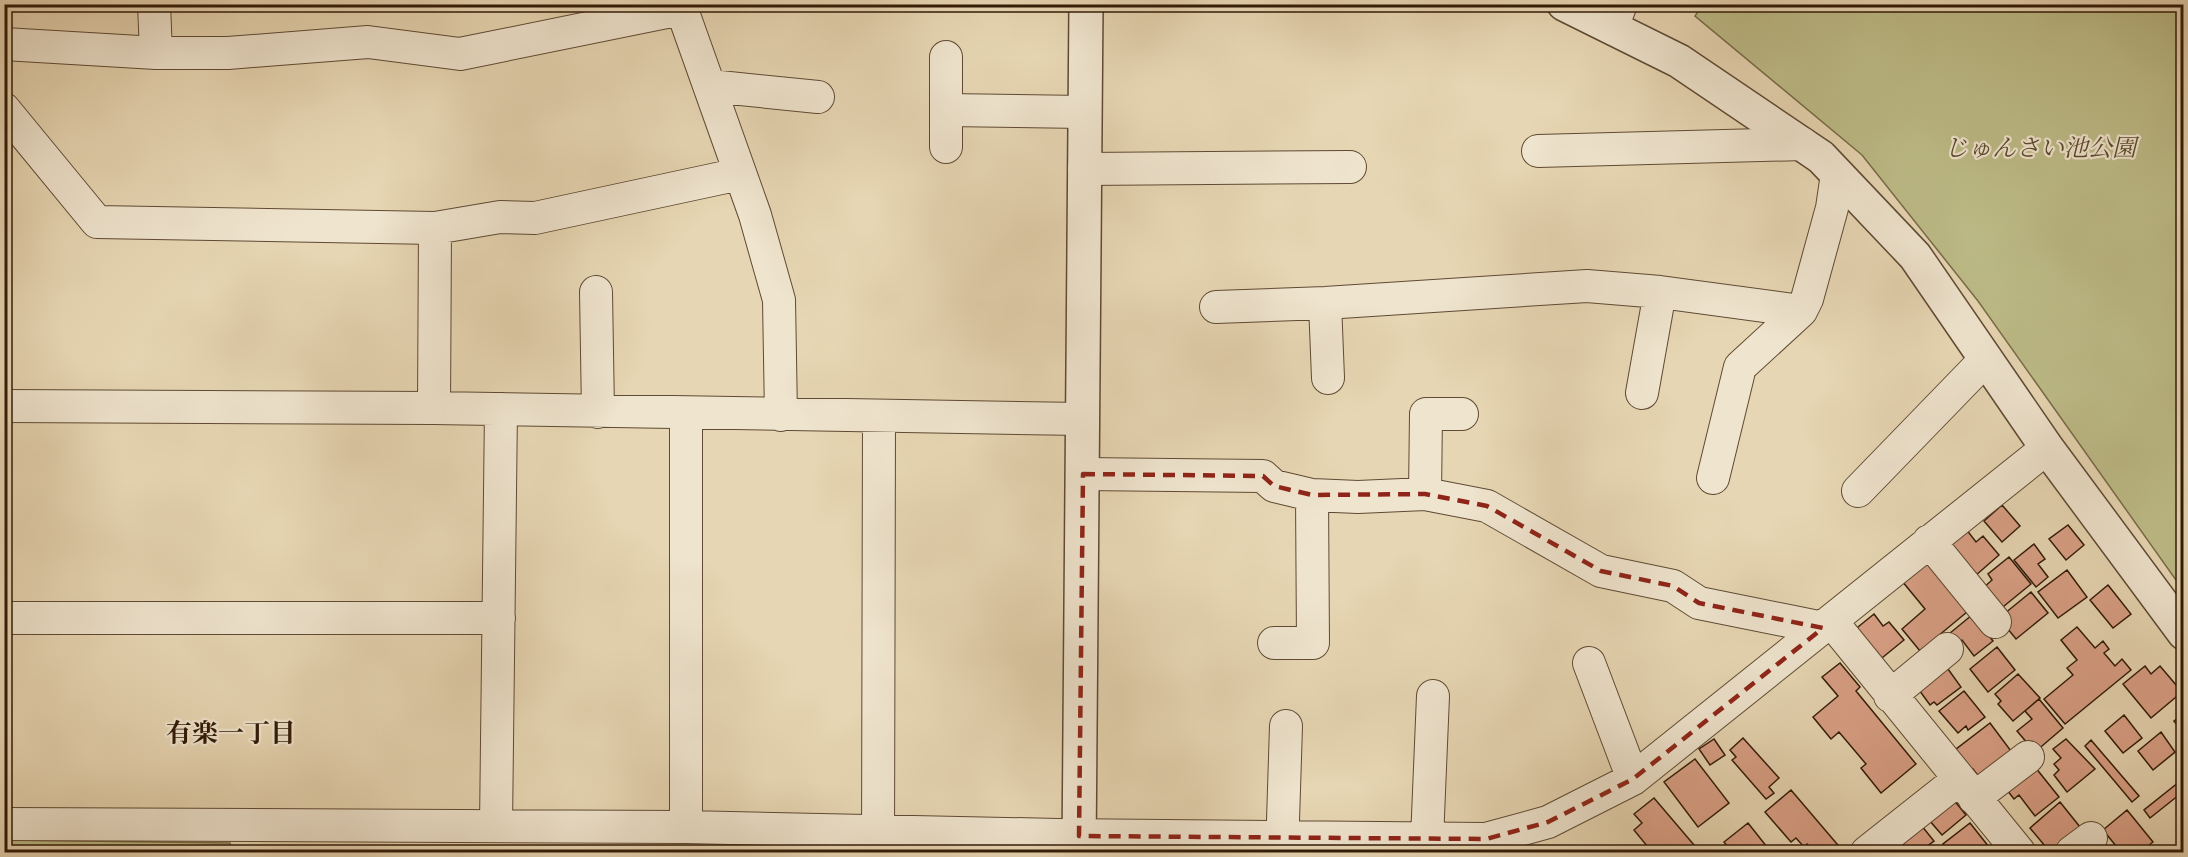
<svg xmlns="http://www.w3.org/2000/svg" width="2188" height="857" font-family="'Old Standard TT','Noto Serif JP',serif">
  <rect width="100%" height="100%" fill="#e7d6b3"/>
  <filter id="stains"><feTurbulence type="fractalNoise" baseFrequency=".00333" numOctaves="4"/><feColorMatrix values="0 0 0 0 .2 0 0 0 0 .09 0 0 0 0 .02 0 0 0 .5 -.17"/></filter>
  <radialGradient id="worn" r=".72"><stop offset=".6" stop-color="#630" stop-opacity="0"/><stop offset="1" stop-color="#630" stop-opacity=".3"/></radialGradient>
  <path fill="#bdbc88" stroke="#786c48" stroke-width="1.5" d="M 1703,4 L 2183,5 L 2183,590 L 1978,301 L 1862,155 L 1695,16 Z
    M 5,840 L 230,843 L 230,852 L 5,852 Z
    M 496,847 L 626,848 L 631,852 L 496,852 Z"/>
  <path fill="#daa086" stroke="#321b08" stroke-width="1.5" d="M 2002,505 L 2020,526 L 2002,542 L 1984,521 Z
    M 2068,525 L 2084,545 L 2066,560 L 2049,539 Z
    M 1966,529 L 1976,542 L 1983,536 L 1999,555 L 1975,576 L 1948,544 Z
    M 2034,544 L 2045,559 L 2038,564 L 2048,577 L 2036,587 L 2014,560 Z
    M 1931,557 L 1973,607 L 1920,651 L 1902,629 L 1925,609 L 1902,581 Z
    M 2009,557 L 2031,584 L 1998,611 L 1981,590 L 1992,580 L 1988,574 Z
    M 2067,570 L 2087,597 L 2058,618 L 2038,592 Z
    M 2108,585 L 2131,614 L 2113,628 L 2090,600 Z
    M 2031,592 L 2048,613 L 2016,639 L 1999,618 Z
    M 1874,614 L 1883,626 L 1889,622 L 1904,640 L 1877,662 L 1853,631 Z
    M 1972,615 L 1993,641 L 1974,656 L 1962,640 L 1952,648 L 1944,638 Z
    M 2077,627 L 2095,648 L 2103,641 L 2109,649 L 2104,653 L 2115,666 L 2122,659 L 2131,670 L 2065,724 L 2044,699 L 2073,675 L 2067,668 L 2077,660 L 2061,640 Z
    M 1997,647 L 2015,670 L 1988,692 L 1970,669 Z
    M 1840,663 L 1860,687 L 1856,691 L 1916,764 L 1881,793 L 1861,768 L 1866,764 L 1839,732 L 1831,739 L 1813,717 L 1838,696 L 1822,677 Z
    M 2145,666 L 2151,674 L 2160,666 L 2182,692 L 2151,718 L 2123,684 Z
    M 1948,669 L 1961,687 L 1937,705 L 1934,702 L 1930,705 L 1914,683 Z
    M 2018,674 L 2040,698 L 2013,721 L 1998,704 L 2001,701 L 1995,694 Z
    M 1964,691 L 1985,717 L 1968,730 L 1966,726 L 1958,733 L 1939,711 Z
    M 2039,699 L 2063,728 L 2035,752 L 2017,731 L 2032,719 L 2025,711 Z
    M 2184,713 L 2184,733 L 2174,721 Z
    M 2124,715 L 2142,738 L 2123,753 L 2105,731 Z
    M 1990,723 L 2011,751 L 1979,777 L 1973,769 L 1967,774 L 1951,753 Z
    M 2161,732 L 2175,752 L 2153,770 L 2138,751 Z
    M 1743,738 L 1779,778 L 1769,787 L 1774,793 L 1766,799 L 1732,760 L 1736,757 L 1730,750 Z
    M 1714,739 L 1725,755 L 1710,765 L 1699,749 Z
    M 2066,739 L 2095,769 L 2067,792 L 2054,775 L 2059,770 L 2054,764 L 2061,758 L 2053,749 Z
    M 2091,740 L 2139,796 L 2132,802 L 2085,746 Z
    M 1695,759 L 1729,803 L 1698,827 L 1664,782 Z
    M 2031,762 L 2059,797 L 2035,816 L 2019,795 L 2014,799 L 2003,785 Z
    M 2184,778 L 2184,791 L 2150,818 L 2144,810 Z
    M 1791,790 L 1843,851 L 1841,852 L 1815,852 L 1807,844 L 1804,847 L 1796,838 L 1791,842 L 1765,812 Z
    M 1654,798 L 1700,852 L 1641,852 L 1648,847 L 1634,830 L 1642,823 L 1634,814 Z
    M 1953,799 L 1966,815 L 1942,835 L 1929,820 Z
    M 2060,802 L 2080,827 L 2050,852 L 2030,828 Z
    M 2127,810 L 2153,842 L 2140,852 L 2121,852 L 2103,830 Z
    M 1748,823 L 1771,852 L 1749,852 L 1747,850 L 1732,852 L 1724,842 Z
    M 1970,823 L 1993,852 L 1949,852 L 1943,844 Z
    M 1921,825 L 1934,841 L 1919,852 L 1909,852 L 1900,842 Z"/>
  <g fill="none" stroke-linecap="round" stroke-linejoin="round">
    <defs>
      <path id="minor" d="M 154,4 L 156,53
        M 680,4 L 755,215 L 779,300 L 781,415
        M 1612,28 L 1621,4
        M 4,44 L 156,53 L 228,53 L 368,42 L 460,54 L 681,9
        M 946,57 L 946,147
        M 710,86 L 818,97
        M 4,109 L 97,222 L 435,228 L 500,217 L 535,218 L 740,174
        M 946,110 L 1084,112
        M 1538,151 L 1803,144
        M 1084,169 L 1350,167
        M 596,292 L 598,412
        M 1325,303 L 1328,378
        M 1216,307 L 1325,303 L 1587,286 L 1660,292 L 1801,311 L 1807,299 L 1832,208 L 1837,174
        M 1642,393 L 1660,292
        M 4,406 L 434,408 L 1082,419
        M 434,408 L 435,228
        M 686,414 L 686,827
        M 1083,474 L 1263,476 L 1274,486 L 1312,495 L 1358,497 L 1425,494 L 1487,506 L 1601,571 L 1673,586 L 1699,603 L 1823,628
        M 1713,478 L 1740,367 L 1801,311
        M 1858,491 L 1986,359
        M 1425,494 L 1426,414 L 1462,414
        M 1929,541 L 1995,622
        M 4,618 L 499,618
        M 1832,622 L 2019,852
        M 1274,643 L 1313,643 L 1312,495
        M 1589,663 L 1633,779
        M 1890,696 L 1947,649
        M 1974,798 L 2028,757
        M 4,824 L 686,827 L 1058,835 L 1486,839 L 1548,822 L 1633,779 L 2047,448
        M 496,826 L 501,409
        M 1427,840 L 1433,696
        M 878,852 L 879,417
        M 1282,852 L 1286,726
        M 1867,852 L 1958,780
        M 2072,852 L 2091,838"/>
      <path id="tertiary" d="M 1564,4 L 1679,61 L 1821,157 L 1915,256 L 2047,448 L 2184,633
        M 1079,852 L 1086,4"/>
    </defs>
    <use href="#minor" stroke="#5f4a33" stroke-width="34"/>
    <use href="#tertiary" stroke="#5f4a33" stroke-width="36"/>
    <use href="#minor" stroke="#efe4ce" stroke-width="32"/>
    <use href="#tertiary" stroke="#efe4ce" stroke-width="33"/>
  </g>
  <path fill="none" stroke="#8f2418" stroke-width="4.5" stroke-dasharray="12 8" stroke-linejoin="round" d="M 1083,474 L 1263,476 L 1274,486 L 1312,495 L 1425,494 L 1487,506 L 1601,571 L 1673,586 L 1699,603 L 1823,628 L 1633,779 L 1548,822 L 1486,839 L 1079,836 Z"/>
  <g text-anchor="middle" stroke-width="4.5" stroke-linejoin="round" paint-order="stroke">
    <g font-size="24" font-style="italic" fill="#5c4b2e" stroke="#efe4ce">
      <text x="2040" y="156">じゅんさい池公園</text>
    </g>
    <g font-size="26" font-weight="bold" fill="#321b08" stroke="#efe4ce">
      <text x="231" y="742">有楽一丁目</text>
    </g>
  </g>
  <rect width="2188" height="857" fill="none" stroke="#e7d6b3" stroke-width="24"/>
  <rect x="6" y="6" width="2176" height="845" fill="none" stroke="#321b08" stroke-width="3"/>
  <rect x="12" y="12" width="2164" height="833" fill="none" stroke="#321b08" stroke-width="1.5"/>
  <rect width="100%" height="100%" filter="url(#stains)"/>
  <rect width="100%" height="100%" fill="url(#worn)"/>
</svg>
